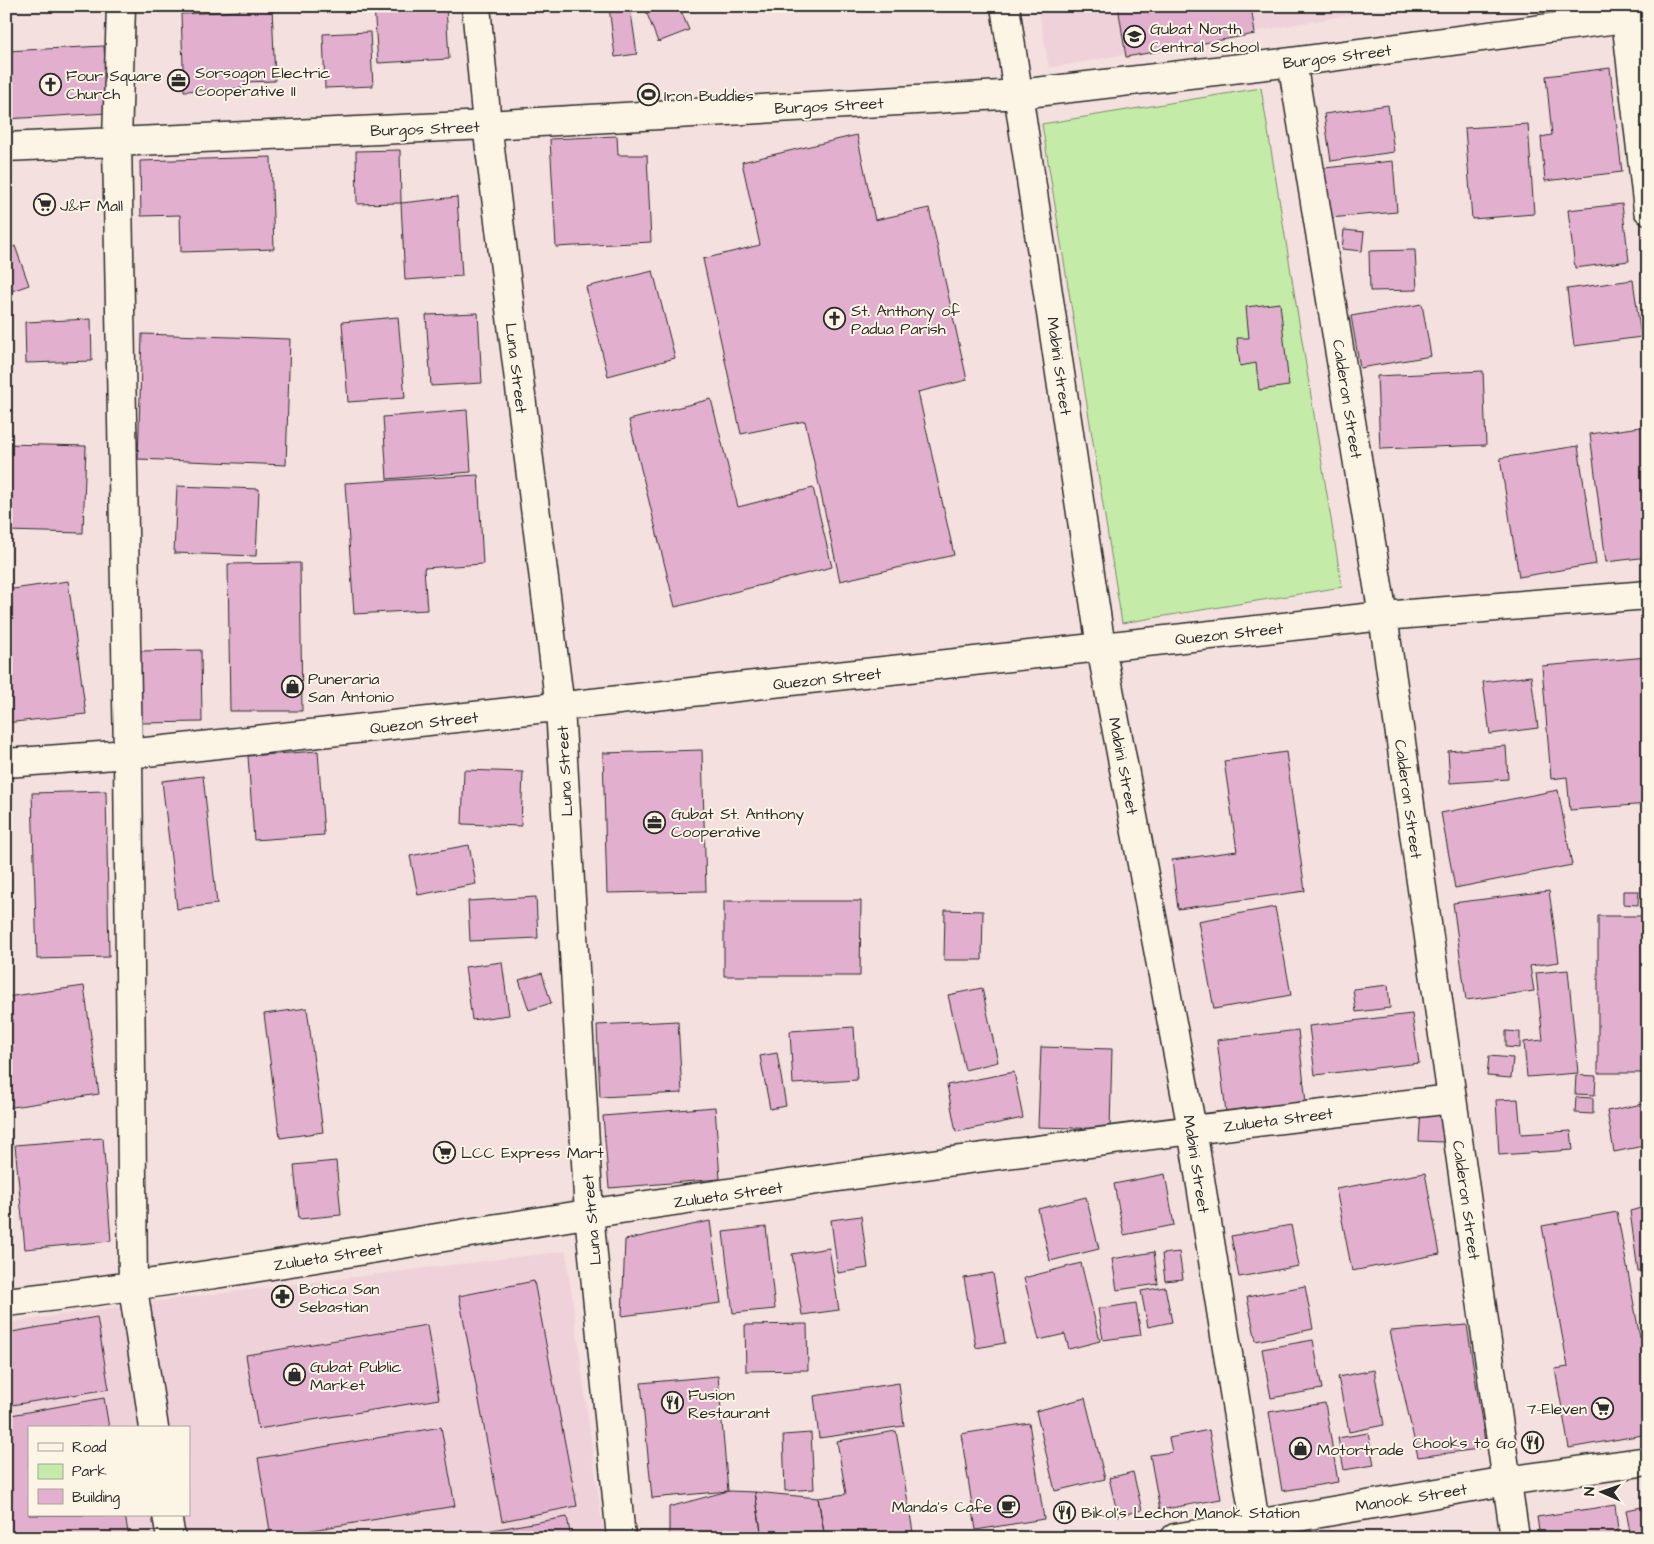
<svg xmlns="http://www.w3.org/2000/svg" width="1654" height="1544" font-family="'Architects Daughter',sans-serif">
  <rect width="100%" height="100%" fill="#f4e0de"/>
  <filter id="ink" filterUnits="userSpaceOnUse"><feTurbulence type="fractalNoise" baseFrequency=".02" numOctaves="2"/><feDisplacementMap in="SourceGraphic" scale="10" xChannelSelector="R" yChannelSelector="G"/><feConvolveMatrix kernelMatrix="1 2 1 2 8 2 1 2 1" color-interpolation-filters="sRGB"/></filter>
  <g filter="url(#ink)">
    <path fill="#efd2d9" fill-rule="evenodd" d="M 1038,6 L 1399,6 L 1049,68 Z
      M 566,1251 L 604,1538 L 6,1538 L 6,1323 L 157,1301 ZM 29,1428 L 189,1428 L 189,1515 L 29,1515 Z"/>
    <path fill="#c4eca8" stroke="#788c6a" d="M 1261,88 L 1342,587 L 1122,623 L 1042,124 Z"/>
    <path fill="#e2b0ce" stroke="#2b2b2b" d="M 239,6 L 272,6 L 275,81 L 245,82 L 245,88 L 184,91 L 181,14 L 240,11 Z
      M 374,6 L 446,6 L 449,59 L 378,63 Z
      M 609,6 L 630,6 L 637,54 L 615,57 Z
      M 644,6 L 679,6 L 689,30 L 658,42 Z
      M 1118,6 L 1251,6 L 1255,34 L 1126,57 Z
      M 1392,6 L 1429,6 L 1392,11 Z
      M 370,32 L 373,86 L 325,88 L 323,34 Z
      M 104,46 L 108,113 L 6,119 L 6,51 Z
      M 1610,68 L 1622,172 L 1545,181 L 1541,137 L 1552,135 L 1546,76 Z
      M 1388,105 L 1394,152 L 1331,161 L 1324,114 Z
      M 1528,124 L 1534,214 L 1472,219 L 1465,128 Z
      M 857,135 L 875,220 L 929,208 L 967,380 L 918,392 L 954,555 L 840,581 L 805,421 L 741,434 L 703,259 L 760,245 L 742,162 Z
      M 617,136 L 618,155 L 647,155 L 651,242 L 556,247 L 550,139 Z
      M 400,150 L 401,203 L 357,204 L 356,151 Z
      M 271,157 L 274,249 L 181,252 L 180,215 L 141,216 L 140,161 Z
      M 1393,161 L 1397,212 L 1329,218 L 1324,168 Z
      M 457,197 L 462,276 L 405,280 L 401,203 Z
      M 1622,204 L 1629,261 L 1575,268 L 1568,210 Z
      M 1344,230 L 1364,232 L 1362,251 L 1342,249 Z
      M 15,246 L 29,285 L 6,293 L 6,250 Z
      M 1415,250 L 1417,290 L 1370,291 L 1369,251 Z
      M 653,271 L 675,358 L 608,376 L 586,287 Z
      M 1633,280 L 1641,337 L 1574,346 L 1567,289 Z
      M 1280,303 L 1289,386 L 1259,390 L 1256,363 L 1240,366 L 1237,338 L 1249,338 L 1246,307 Z
      M 1422,304 L 1431,356 L 1360,368 L 1351,316 Z
      M 478,313 L 482,383 L 431,386 L 426,315 Z
      M 398,317 L 405,398 L 348,402 L 342,322 Z
      M 91,319 L 92,361 L 26,363 L 25,322 Z
      M 142,334 L 290,339 L 286,465 L 138,459 Z
      M 1483,371 L 1486,445 L 1380,449 L 1377,376 Z
      M 711,399 L 738,507 L 813,488 L 832,567 L 675,607 L 629,420 Z
      M 467,410 L 471,472 L 387,479 L 383,417 Z
      M 1648,426 L 1648,557 L 1606,562 L 1590,434 Z
      M 6,444 L 86,446 L 83,533 L 6,531 Z
      M 1578,446 L 1596,564 L 1519,577 L 1500,458 Z
      M 478,475 L 483,564 L 424,568 L 427,610 L 354,614 L 345,483 Z
      M 177,486 L 259,489 L 256,556 L 174,553 Z
      M 300,563 L 302,711 L 230,711 L 228,564 Z
      M 68,581 L 86,714 L 6,723 L 6,590 Z
      M 201,650 L 202,722 L 140,723 L 139,651 Z
      M 1648,657 L 1648,804 L 1570,810 L 1567,777 L 1551,779 L 1542,666 Z
      M 1531,676 L 1538,728 L 1490,734 L 1483,682 Z
      M 1506,746 L 1508,779 L 1450,783 L 1448,751 Z
      M 702,750 L 706,891 L 607,893 L 603,753 Z
      M 318,751 L 324,835 L 254,840 L 248,756 Z
      M 1286,752 L 1305,891 L 1178,909 L 1172,860 L 1237,851 L 1224,761 Z
      M 464,770 L 523,772 L 521,826 L 462,824 Z
      M 203,776 L 217,904 L 177,909 L 162,781 Z
      M 1558,790 L 1572,865 L 1455,888 L 1441,813 Z
      M 106,791 L 109,957 L 37,959 L 32,793 Z
      M 469,845 L 476,884 L 418,895 L 410,856 Z
      M 1549,891 L 1559,962 L 1530,966 L 1534,991 L 1466,1000 L 1453,903 Z
      M 1623,891 L 1639,891 L 1638,905 L 1623,904 Z
      M 536,897 L 538,938 L 470,941 L 468,901 Z
      M 724,901 L 861,901 L 860,976 L 724,976 Z
      M 1275,907 L 1291,995 L 1214,1009 L 1198,921 Z
      M 945,910 L 983,911 L 982,960 L 944,960 Z
      M 1598,916 L 1648,916 L 1648,1073 L 1598,1073 Z
      M 502,962 L 509,1015 L 472,1020 L 465,967 Z
      M 1568,970 L 1578,1073 L 1527,1077 L 1524,1042 L 1543,1040 L 1536,973 Z
      M 542,973 L 551,1003 L 529,1010 L 519,980 Z
      M 1388,985 L 1390,1008 L 1356,1012 L 1353,989 Z
      M 84,986 L 99,1094 L 6,1108 L 6,997 Z
      M 982,988 L 998,1062 L 965,1070 L 948,995 Z
      M 307,1008 L 323,1132 L 280,1138 L 264,1014 Z
      M 1412,1014 L 1419,1063 L 1315,1075 L 1309,1026 Z
      M 678,1021 L 682,1093 L 600,1097 L 597,1025 Z
      M 854,1027 L 857,1080 L 793,1084 L 790,1031 Z
      M 1298,1030 L 1306,1103 L 1226,1112 L 1217,1040 Z
      M 1506,1031 L 1520,1032 L 1520,1048 L 1506,1047 Z
      M 1041,1047 L 1112,1049 L 1110,1129 L 1038,1127 Z
      M 777,1053 L 786,1106 L 770,1109 L 760,1056 Z
      M 1489,1056 L 1513,1058 L 1511,1078 L 1487,1076 Z
      M 1014,1072 L 1023,1118 L 956,1132 L 947,1085 Z
      M 1576,1075 L 1596,1076 L 1595,1095 L 1575,1094 Z
      M 1576,1097 L 1593,1098 L 1593,1114 L 1575,1113 Z
      M 1518,1099 L 1521,1134 L 1571,1131 L 1573,1150 L 1499,1155 L 1496,1100 Z
      M 1648,1103 L 1648,1145 L 1614,1152 L 1607,1111 Z
      M 715,1107 L 720,1179 L 609,1188 L 603,1116 Z
      M 1421,1109 L 1446,1110 L 1444,1142 L 1419,1141 Z
      M 103,1138 L 111,1241 L 25,1249 L 15,1145 Z
      M 336,1161 L 341,1215 L 299,1219 L 294,1165 Z
      M 1425,1173 L 1440,1254 L 1352,1271 L 1336,1189 Z
      M 1165,1174 L 1174,1225 L 1124,1235 L 1114,1184 Z
      M 1086,1197 L 1099,1249 L 1050,1261 L 1038,1209 Z
      M 1648,1206 L 1648,1271 L 1638,1272 L 1630,1211 Z
      M 1617,1212 L 1640,1338 L 1648,1336 L 1648,1434 L 1569,1448 L 1555,1369 L 1568,1367 L 1542,1226 Z
      M 861,1216 L 868,1268 L 838,1273 L 831,1220 Z
      M 710,1221 L 721,1303 L 622,1316 L 625,1240 Z
      M 1291,1225 L 1299,1266 L 1239,1277 L 1231,1236 Z
      M 766,1227 L 775,1309 L 733,1313 L 723,1232 Z
      M 829,1248 L 839,1310 L 802,1315 L 792,1254 Z
      M 1154,1252 L 1158,1284 L 1117,1290 L 1112,1259 Z
      M 1179,1252 L 1183,1279 L 1165,1281 L 1162,1254 Z
      M 1081,1263 L 1100,1341 L 1069,1349 L 1065,1334 L 1039,1340 L 1024,1278 Z
      M 993,1273 L 1005,1343 L 976,1348 L 964,1278 Z
      M 534,1281 L 577,1506 L 502,1521 L 459,1296 Z
      M 1305,1286 L 1313,1329 L 1256,1341 L 1247,1297 Z
      M 1165,1287 L 1172,1322 L 1148,1327 L 1141,1291 Z
      M 1136,1303 L 1141,1335 L 1103,1340 L 1098,1309 Z
      M 97,1317 L 109,1389 L 6,1406 L 6,1333 Z
      M 807,1324 L 808,1370 L 746,1371 L 745,1325 Z
      M 427,1325 L 439,1399 L 258,1429 L 246,1355 Z
      M 1467,1325 L 1486,1448 L 1418,1457 L 1390,1331 Z
      M 1313,1340 L 1322,1389 L 1271,1398 L 1262,1349 Z
      M 1374,1370 L 1384,1425 L 1349,1432 L 1338,1377 Z
      M 718,1376 L 728,1491 L 652,1498 L 641,1383 Z
      M 899,1383 L 904,1426 L 819,1438 L 814,1396 Z
      M 104,1398 L 109,1428 L 29,1428 L 29,1515 L 125,1515 L 129,1538 L 6,1538 L 6,1416 Z
      M 1085,1398 L 1105,1479 L 1055,1491 L 1036,1411 Z
      M 1325,1403 L 1338,1482 L 1282,1491 L 1269,1412 Z
      M 1029,1423 L 1044,1519 L 976,1530 L 961,1434 Z
      M 441,1427 L 455,1506 L 271,1537 L 258,1458 Z
      M 1209,1430 L 1221,1499 L 1160,1510 L 1150,1455 L 1172,1452 L 1169,1438 Z
      M 896,1431 L 914,1538 L 825,1538 L 818,1498 L 846,1494 L 837,1441 Z
      M 811,1433 L 814,1489 L 785,1491 L 783,1435 Z
      M 1368,1433 L 1374,1465 L 1344,1470 L 1338,1438 Z
      M 1133,1472 L 1142,1510 L 1118,1516 L 1109,1478 Z
      M 728,1491 L 755,1492 L 762,1538 L 669,1538 L 669,1507 Z
      M 755,1492 L 818,1498 L 825,1538 L 762,1538 Z
      M 1615,1505 L 1619,1538 L 1540,1538 L 1537,1517 Z
      M 1648,1506 L 1648,1538 L 1631,1538 L 1626,1510 Z
      M 567,1517 L 571,1538 L 446,1538 Z"/>
    <g fill="none" stroke-linecap="round" stroke-linejoin="round">
      <defs>
        <path id="minor" d="M 121,6 L 117,141 L 128,754 L 133,1288 L 154,1428
          M 476,6 L 487,125 L 560,707 L 589,1214 L 621,1538
          M 1005,6 L 1101,647 L 1192,1129 L 1255,1523
          M 1626,19 L 1648,210
          M 1292,62 L 1383,616 L 1515,1538
          M 6,147 L 487,125 L 1019,94 L 1292,62 L 1648,15
          M 6,763 L 128,754 L 1383,616 L 1648,595
          M 6,1302 C 201,1280 393,1244 587,1214 C 874,1170 1163,1132 1452,1099
          M 167,1515 L 171,1538"/>
        <path id="major" d="M 1175,1538 L 1507,1481 L 1648,1461"/>
      </defs>
      <use href="#minor" stroke="#2b2b2b" stroke-width="31"/>
      <use href="#major" stroke="#2b2b2b" stroke-width="31"/>
      <use href="#minor" stroke="#fcf5e5" stroke-width="28"/>
      <use href="#major" stroke="#fcf5e5" stroke-width="28"/>
    </g>
  </g>
  <defs>
    <symbol id="school-ring" viewBox="-11 -11 22 22"><circle r="9.5" fill="#fcf5e5" stroke="#2b2b2b" stroke-width="1.5"/><path d="M0-5L7-2L0 1L-7-2ZM-4 1L0 2.5L4 1V4Q0 6-4 4Z" fill="#2b2b2b"/></symbol>
    <symbol id="office-ring" viewBox="-11 -11 22 22"><circle r="9.5" fill="#fcf5e5" stroke="#2b2b2b" stroke-width="1.5"/><path d="M-6-3h4V-5.5h4V-3h4V5H-6ZM-1-4.5V-3h2v-1.5ZM-6 0V1H6V0Z" fill="#2b2b2b"/></symbol>
    <symbol id="church-ring" viewBox="-11 -11 22 22"><circle r="9.5" fill="#fcf5e5" stroke="#2b2b2b" stroke-width="1.5"/><path d="M-1.2-6h2.4v3.5h3.3v2.4h-3.3V6h-2.4V-.1h-3.3v-2.4h3.3Z" fill="#2b2b2b"/></symbol>
    <symbol id="stadium-ring" viewBox="-11 -11 22 22"><circle r="9.5" fill="#fcf5e5" stroke="#2b2b2b" stroke-width="1.5"/><path d="M0-5a6.5 5 0 1 0 0 10a6.5 5 0 1 0 0-10ZM-3.5-1.8h7v3.6h-7Z" fill="#2b2b2b"/></symbol>
    <symbol id="supermarket-ring" viewBox="-11 -11 22 22"><circle r="9.5" fill="#fcf5e5" stroke="#2b2b2b" stroke-width="1.5"/><path d="M-6-5.5h2.5l.6 2H6L4.5 2H-2.5L-4.4-4H-6ZM-1.5 3.2a1.3 1.3 0 1 0 .1 0ZM3 3.2a1.3 1.3 0 1 0 .1 0Z" fill="#2b2b2b"/></symbol>
    <symbol id="shop-ring" viewBox="-11 -11 22 22"><circle r="9.5" fill="#fcf5e5" stroke="#2b2b2b" stroke-width="1.5"/><path d="M-5-2.5h2.3a2.7 3.5 0 0 1 5.4 0H5L5.5 6h-11ZM-1.5-2.5h3a1.5 2.3 0 0 0-3 0Z" fill="#2b2b2b"/></symbol>
    <symbol id="pharmacy-ring" viewBox="-11 -11 22 22"><circle r="9.5" fill="#fcf5e5" stroke="#2b2b2b" stroke-width="1.5"/><path d="M-2-6h4v4h4v4h-4v4h-4v-4h-4v-4h4Z" fill="#2b2b2b"/></symbol>
    <symbol id="restaurant-ring" viewBox="-11 -11 22 22"><circle r="9.5" fill="#fcf5e5" stroke="#2b2b2b" stroke-width="1.5"/><path d="M-5-6h1v4h1v-4h1v4h1v-4h1v5L-1.5 .5V6h-2V.5L-5-1ZM5-6V6H3V1.5H1.5Q1.5-4 5-6Z" fill="#2b2b2b"/></symbol>
    <symbol id="cafe-ring" viewBox="-11 -11 22 22"><circle r="9.5" fill="#fcf5e5" stroke="#2b2b2b" stroke-width="1.5"/><path d="M-5.5-4.5H6V0H3Q3 3.5 0 3.5H-2.5Q-5.5 3.5-5.5 0ZM3-3.2v2h1.7v-2ZM-6 4.5H4V6H-6Z" fill="#2b2b2b"/></symbol>
  </defs>
  <g fill-rule="evenodd">
    <use href="#school-ring" x="1122" y="24" width="25" height="25"/>
    <use href="#office-ring" x="166" y="68" width="25" height="25"/>
    <use href="#church-ring" x="38" y="72" width="25" height="25"/>
    <use href="#stadium-ring" x="636" y="82" width="25" height="25"/>
    <use href="#supermarket-ring" x="32" y="192" width="25" height="25"/>
    <use href="#church-ring" x="822" y="306" width="25" height="25"/>
    <use href="#shop-ring" x="280" y="674" width="25" height="25"/>
    <use href="#office-ring" x="642" y="810" width="25" height="25"/>
    <use href="#supermarket-ring" x="432" y="1140" width="25" height="25"/>
    <use href="#pharmacy-ring" x="270" y="1284" width="25" height="25"/>
    <use href="#shop-ring" x="282" y="1362" width="25" height="25"/>
    <use href="#restaurant-ring" x="660" y="1390" width="25" height="25"/>
    <use href="#supermarket-ring" x="1590" y="1396" width="25" height="25"/>
    <use href="#restaurant-ring" x="1520" y="1430" width="25" height="25"/>
    <use href="#shop-ring" x="1288" y="1436" width="25" height="25"/>
    <use href="#cafe-ring" x="996" y="1494" width="25" height="25"/>
    <use href="#restaurant-ring" x="1052" y="1500" width="25" height="25"/>
  </g>
  <g text-anchor="middle" stroke-width="4" stroke-linejoin="round" paint-order="stroke">
    <g font-size="16" fill="#2b2b2b" stroke="#fcf5e5" text-anchor="start">
      <text x="1150" y="34">Gubat North<tspan x="1150" dy="18">Central School</tspan></text>
      <text x="195" y="78">Sorsogon Electric<tspan x="195" dy="18">Cooperative II</tspan></text>
      <text x="66" y="81">Four Square<tspan x="66" dy="18">Church</tspan></text>
      <text x="664" y="101">Iron Buddies</text>
      <text x="60" y="211">J&amp;F Mall</text>
      <text x="851" y="316">St. Anthony of<tspan x="851" dy="18">Padua Parish</tspan></text>
      <text x="308" y="684">Puneraria<tspan x="308" dy="18">San Antonio</tspan></text>
      <text x="671" y="819">Gubat St. Anthony<tspan x="671" dy="18">Cooperative</tspan></text>
      <text x="461" y="1158">LCC Express Mart</text>
      <text x="299" y="1294">Botica San<tspan x="299" dy="18">Sebastian</tspan></text>
      <text x="310" y="1372">Gubat Public<tspan x="310" dy="18">Market</tspan></text>
      <text x="688" y="1400">Fusion<tspan x="688" dy="18">Restaurant</tspan></text>
      <text x="1587" y="1414" text-anchor="end">7-Eleven</text>
      <text x="1516" y="1448" text-anchor="end">Chooks to Go</text>
      <text x="1317" y="1455">Motortrade</text>
      <text x="992" y="1512" text-anchor="end">Manda's Cafe</text>
      <text x="1081" y="1518">Bikol's Lechon Manok Station</text>
    </g>
    <g font-size="16" fill="#2b2b2b" stroke="#fcf5e5">
      <text transform="translate(1337 56) rotate(-7)" y="6">Burgos Street</text>
      <text transform="translate(829 105) rotate(-3)" y="6">Burgos Street</text>
      <text transform="translate(425 128) rotate(-2)" y="6">Burgos Street</text>
      <text transform="translate(1060 366) rotate(82)" y="6">Mabini Street</text>
      <text transform="translate(517 368) rotate(83)" y="6">Luna Street</text>
      <text transform="translate(1348 399) rotate(81)" y="6">Calderon Street</text>
      <text transform="translate(1229 633) rotate(-6)" y="6">Quezon Street</text>
      <text transform="translate(827 678) rotate(-6)" y="6">Quezon Street</text>
      <text transform="translate(424 722) rotate(-6)" y="6">Quezon Street</text>
      <text transform="translate(1124 766) rotate(79)" y="6">Mabini Street</text>
      <text transform="translate(564 771) rotate(-93)" y="6">Luna Street</text>
      <text transform="translate(1409 799) rotate(82)" y="6">Calderon Street</text>
      <text transform="translate(1278 1119) rotate(-7)" y="6">Zulueta Street</text>
      <text transform="translate(1197 1164) rotate(81)" y="6">Mabini Street</text>
      <text transform="translate(728 1194) rotate(-8)" y="6">Zulueta Street</text>
      <text transform="translate(1467 1200) rotate(82)" y="6">Calderon Street</text>
      <text transform="translate(591 1220) rotate(-95)" y="6">Luna Street</text>
      <text transform="translate(328 1256) rotate(-9)" y="6">Zulueta Street</text>
      <text transform="translate(1411 1497) rotate(-9)" y="6">Manook Street</text>
    </g>
  </g>
  <rect width="1654" height="1544" fill="none" stroke="#fcf5e5" stroke-width="25"/>
  <rect x="12" y="12" width="1629" height="1519" fill="none" stroke="#2b2b2b" stroke-width="2" filter="url(#ink)"/>
  <rect x="28" y="1426" width="162" height="90" fill="#fcf5e5" stroke="#a8a49b"/>
  <rect x="38" y="1443" width="25" height="8" fill="#fcf5e5" stroke="#a8a49b"/>
  <text x="72" y="1452" font-size="15" fill="#2b2b2b">Road</text>
  <rect x="38" y="1464" width="25" height="15" fill="#c4eca8" stroke="#a8a49b"/>
  <text x="72" y="1476" font-size="15" fill="#2b2b2b">Park</text>
  <rect x="38" y="1489" width="25" height="15" fill="#e2b0ce" stroke="#a8a49b"/>
  <text x="72" y="1502" font-size="15" fill="#2b2b2b">Building</text>
  <g transform="translate(1602 1492) rotate(272)" stroke="#fcf5e5" stroke-width="4" paint-order="stroke">
  <path d="M0-4L9 19L0 12L-9 19Z" fill="#2b2b2b"/>
  <text y="-8" font-size="14" font-weight="bold" text-anchor="middle" fill="#2b2b2b">N</text>
  </g>
</svg>
